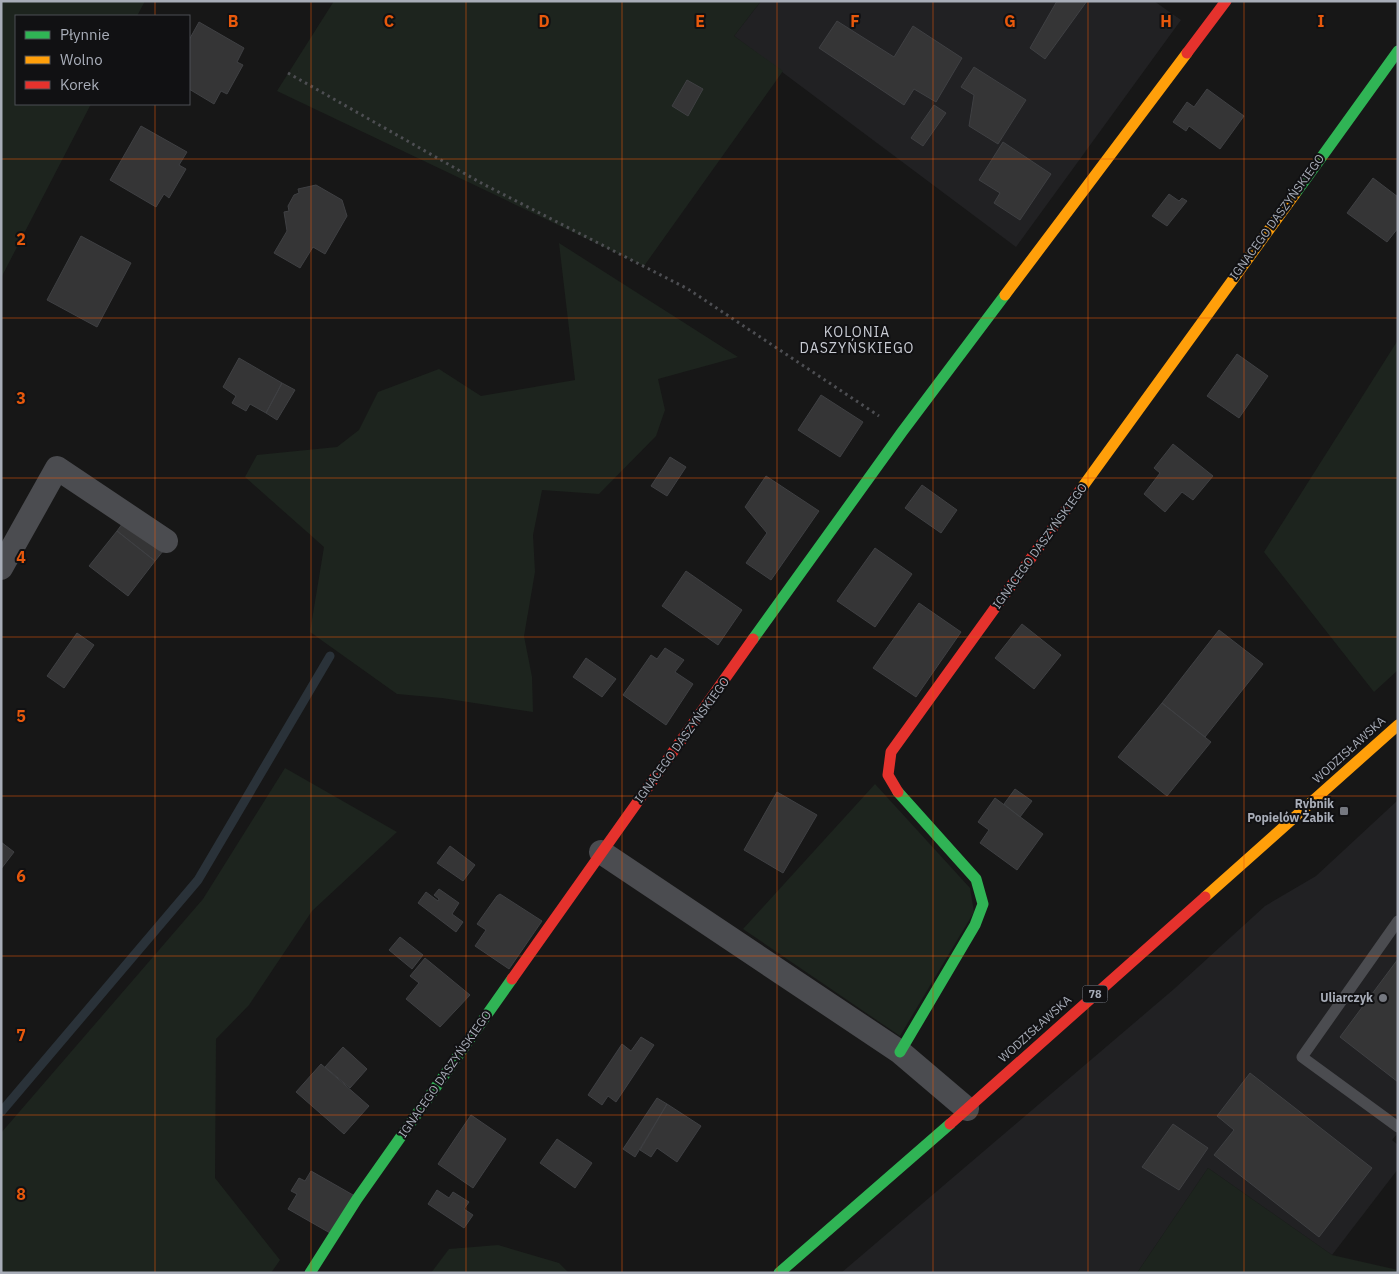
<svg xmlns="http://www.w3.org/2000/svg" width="1399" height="1274" font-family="'IBM Plex Sans',sans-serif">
  <rect width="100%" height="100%" fill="#171717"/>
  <path fill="#212123" d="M 761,1 L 1154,1 L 1181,20 L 1016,247 L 734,36 Z
    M 1398,800 L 1398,1133 L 1392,1140 L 1398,1145 L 1398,1169 L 1332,1255 L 1208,1168 L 1137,1273 L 841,1273 L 1174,989 L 1265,906 L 1316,876 Z"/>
  <path fill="#1d241e" d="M 1,1 L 145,1 L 137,16 L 16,16 L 16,104 L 91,104 L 1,278 Z
    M 334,1 L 761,1 L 734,36 L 783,71 L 644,266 L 277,91 Z
    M 559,243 L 738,357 L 658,379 L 665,410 L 656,436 L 599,494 L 542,490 L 533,535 L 535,572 L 524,636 L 532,677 L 533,712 L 442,698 L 397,694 L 310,632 L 324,547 L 245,477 L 257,455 L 337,447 L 359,430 L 378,392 L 439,369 L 481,396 L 575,380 Z
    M 1398,340 L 1398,670 L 1374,692 L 1264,552 Z
    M 285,768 L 397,832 L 312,911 L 249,1005 L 216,1039 L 215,1178 L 280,1260 L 271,1273 L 1,1273 L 1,1133 L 203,899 Z
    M 875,784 L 970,888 L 974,912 L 900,1036 L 743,929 Z
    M 1208,1168 L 1332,1255 L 1398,1270 L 1398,1273 L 1137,1273 Z
    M 498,1245 L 559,1263 L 569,1273 L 431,1273 L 449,1249 Z"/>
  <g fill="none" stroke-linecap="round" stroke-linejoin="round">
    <path stroke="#2a3239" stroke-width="9" d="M 1,1112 L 198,880 L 330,656"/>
  </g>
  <path fill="#353536" stroke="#3f4043" d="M 1057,1 L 1087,1 L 1045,59 L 1030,48 Z
    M 837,21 L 894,57 L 913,26 L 962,58 L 936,102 L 914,89 L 904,105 L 819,48 Z
    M 199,22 L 244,48 L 237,62 L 243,65 L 227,94 L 221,91 L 214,104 L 189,89 L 189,40 Z
    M 974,67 L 1026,100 L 998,144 L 969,126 L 974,95 L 961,87 Z
    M 687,80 L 703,89 L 688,116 L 672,106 Z
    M 1207,89 L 1244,116 L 1220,149 L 1189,126 L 1186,131 L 1173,122 L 1187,102 L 1194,107 Z
    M 934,105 L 946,113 L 923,146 L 911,138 Z
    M 141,126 L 187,152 L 179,165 L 186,169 L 169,198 L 164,194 L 156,207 L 110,180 Z
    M 1003,142 L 1051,174 L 1020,220 L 994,203 L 1000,193 L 979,180 Z
    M 1373,178 L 1398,197 L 1398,228 L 1387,242 L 1347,213 Z
    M 316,185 L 342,200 L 347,216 L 325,254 L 313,247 L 300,268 L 274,253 L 287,231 L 284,212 L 289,211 L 288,206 L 294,195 L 299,193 L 298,189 Z
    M 1169,194 L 1179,201 L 1182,198 L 1187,201 L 1167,226 L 1152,216 Z
    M 81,236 L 131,263 L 97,327 L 47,300 Z
    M 1237,354 L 1268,376 L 1239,418 L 1207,396 Z
    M 239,358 L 282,383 L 266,413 L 250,404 L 246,411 L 232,403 L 236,396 L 223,387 Z
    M 282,383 L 295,390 L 277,420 L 266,413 Z
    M 821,395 L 863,422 L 840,457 L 798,430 Z
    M 1173,444 L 1213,476 L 1193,500 L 1182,492 L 1165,512 L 1144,494 L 1160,473 L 1154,468 Z
    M 670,457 L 686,467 L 667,496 L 651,486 Z
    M 766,476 L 819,511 L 771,580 L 746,563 L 767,533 L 745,507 Z
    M 922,485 L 957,510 L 941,533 L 905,508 Z
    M 128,516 L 167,546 L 155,561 L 117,531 Z
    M 117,531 L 155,561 L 128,596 L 89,566 Z
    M 875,548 L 912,574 L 875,627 L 837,601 Z
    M 686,571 L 742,610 L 718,645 L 662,606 Z
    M 919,603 L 961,632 L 916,697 L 873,668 Z
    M 1022,624 L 1061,655 L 1034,689 L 995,658 Z
    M 1219,630 L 1263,664 L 1205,737 L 1162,703 Z
    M 77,633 L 94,645 L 64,688 L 47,676 Z
    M 665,648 L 684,660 L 675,672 L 693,684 L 666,725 L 623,695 L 651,655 L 657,659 Z
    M 586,658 L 616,679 L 602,697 L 573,677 Z
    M 1162,703 L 1211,742 L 1167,796 L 1118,757 Z
    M 1015,789 L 1032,801 L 1020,817 L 1004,804 Z
    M 777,792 L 817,815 L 783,873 L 744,850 Z
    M 995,798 L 1043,834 L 1017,870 L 980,843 L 989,830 L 978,822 Z
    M 1,842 L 14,852 L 1,869 Z
    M 450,846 L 475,865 L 463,881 L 437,863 Z
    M 439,889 L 459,903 L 452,914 L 463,922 L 456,932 L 418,903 L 426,892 L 438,901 L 439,899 L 434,895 Z
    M 500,894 L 542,921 L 509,969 L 475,946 L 486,930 L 477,924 L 497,896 Z
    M 400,937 L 423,955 L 412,969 L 389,950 Z
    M 425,958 L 470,995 L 440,1027 L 406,999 L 419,983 L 410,976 Z
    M 1398,959 L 1398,1082 L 1340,1037 Z
    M 641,1037 L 654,1045 L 616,1102 L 608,1096 L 602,1105 L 588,1095 L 622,1044 L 631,1051 Z
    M 343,1047 L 367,1069 L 350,1088 L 325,1067 Z
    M 321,1064 L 369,1106 L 344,1134 L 296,1092 Z
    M 1250,1073 L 1372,1168 L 1319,1237 L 1214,1155 L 1234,1130 L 1217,1116 Z
    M 657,1098 L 667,1104 L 635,1157 L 623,1149 Z
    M 667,1104 L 701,1126 L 677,1162 L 657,1148 L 651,1157 L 640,1150 Z
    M 471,1115 L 506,1139 L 473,1188 L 438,1164 Z
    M 1173,1124 L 1208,1148 L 1179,1190 L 1142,1167 Z
    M 557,1139 L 592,1163 L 575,1188 L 540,1163 Z
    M 311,1171 L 360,1199 L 337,1237 L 288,1209 L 297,1194 L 291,1191 L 299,1178 L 305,1181 Z
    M 437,1190 L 449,1198 L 453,1192 L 469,1202 L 464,1209 L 473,1215 L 464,1228 L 428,1204 Z"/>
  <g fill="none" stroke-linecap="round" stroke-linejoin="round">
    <path stroke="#4d4e52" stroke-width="3" stroke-dasharray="2.5 4" stroke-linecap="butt" d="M 288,73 L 483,184 L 688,289 L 879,416"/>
    <path stroke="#4b4c50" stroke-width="11" d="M 1398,921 L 1302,1057 L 1398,1127"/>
    <path stroke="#4b4c50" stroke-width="24" d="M 1,568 L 57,468 L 166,541
      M 601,852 L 900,1052 L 967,1109"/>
    <path stroke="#30b455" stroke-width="11" d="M 1295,194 L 1398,51
      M 753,639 L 902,432 L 1005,295
      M 898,792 L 976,879 L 983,904 L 975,925 L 900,1052
      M 310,1273 L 357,1199 L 512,979
      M 779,1273 L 950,1124"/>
    <path stroke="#ff9f0a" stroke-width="11" d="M 1005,295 L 1187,53
      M 1081,489 L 1295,194
      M 1205,897 L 1398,725"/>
    <path stroke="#e5322d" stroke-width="11" d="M 1187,53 L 1226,1
      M 898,792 L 888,775 L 891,752 L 1081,489
      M 512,979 L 753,639
      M 950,1124 L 1205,897"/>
  </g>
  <path fill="none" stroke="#e8590c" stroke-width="1" stroke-opacity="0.55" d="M 155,1 L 155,16M 311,1 L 311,1273M 466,1 L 466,1273M 622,1 L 622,1273M 777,1 L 777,1273M 933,1 L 933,1273M 1088,1 L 1088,1273M 1244,1 L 1244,1273M 155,104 L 155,1273M 1,159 L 1398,159M 1,318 L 1398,318M 1,478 L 1398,478M 1,637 L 1398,637M 1,796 L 1398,796M 1,956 L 1398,956M 1,1115 L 1398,1115"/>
  <g fill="#757880" stroke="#111113" stroke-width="2">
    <rect x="1339" y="806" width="10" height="10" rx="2.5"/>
    <circle cx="1383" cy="998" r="5"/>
  </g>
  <g text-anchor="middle" stroke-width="4" stroke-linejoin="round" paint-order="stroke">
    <rect fill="#111113" stroke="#7b7e86" stroke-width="1" x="1082.5" y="985.5" width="25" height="17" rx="4"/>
    <g font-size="11" font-weight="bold" fill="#a8adb8">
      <text x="1095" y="998">78</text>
    </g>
    <g font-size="12" fill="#a8adb8" stroke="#111113">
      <text transform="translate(1277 217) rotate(-54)" y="4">IGNACEGO DASZYŃSKIEGO</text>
      <text transform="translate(1040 546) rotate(-54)" y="4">IGNACEGO DASZYŃSKIEGO</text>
      <text transform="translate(682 740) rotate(-54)" y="4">IGNACEGO DASZYŃSKIEGO</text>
      <text transform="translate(1349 750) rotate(-42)" y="4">WODZISŁAWSKA</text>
      <text transform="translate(1035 1029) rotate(-42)" y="4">WODZISŁAWSKA</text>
      <text transform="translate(445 1074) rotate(-55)" y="4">IGNACEGO DASZYŃSKIEGO</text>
    </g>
    <g font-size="12" font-weight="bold" fill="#a8adb8" stroke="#111113" text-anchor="end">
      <text x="1334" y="808">Rybnik<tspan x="1334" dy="14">Popielów Żabik</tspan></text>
      <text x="1373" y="1002">Uliarczyk</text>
    </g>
    <g font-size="14" letter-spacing="1" fill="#c9ccd4" stroke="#111113">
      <text x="857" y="337">KOLONIA<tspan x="857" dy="16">DASZYŃSKIEGO</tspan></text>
    </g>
  </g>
  <g font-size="16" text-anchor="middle" font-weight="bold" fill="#e8590c" stroke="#111113" stroke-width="4" stroke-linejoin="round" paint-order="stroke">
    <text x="233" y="27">B</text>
    <text x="389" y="27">C</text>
    <text x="544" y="27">D</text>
    <text x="700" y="27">E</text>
    <text x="855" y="27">F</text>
    <text x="1010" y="27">G</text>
    <text x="1166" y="27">H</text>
    <text x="1321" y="27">I</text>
    <text x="21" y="245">2</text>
    <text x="21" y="404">3</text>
    <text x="21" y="563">4</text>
    <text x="21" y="722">5</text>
    <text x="21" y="882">6</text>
    <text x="21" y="1041">7</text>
    <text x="21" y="1200">8</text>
  </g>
  <rect width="1399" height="1274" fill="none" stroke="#a8adb8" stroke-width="5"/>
  <rect x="15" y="15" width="175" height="90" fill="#111113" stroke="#4d4f55"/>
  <rect x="25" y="31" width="25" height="8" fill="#30b455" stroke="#4d4f55"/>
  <text x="60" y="40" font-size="15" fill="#a8adb8">Płynnie</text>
  <rect x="25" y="56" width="25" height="8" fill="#ff9f0a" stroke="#4d4f55"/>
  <text x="60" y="65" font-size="15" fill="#a8adb8">Wolno</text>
  <rect x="25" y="81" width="25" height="8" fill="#e5322d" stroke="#4d4f55"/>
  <text x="60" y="90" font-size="15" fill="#a8adb8">Korek</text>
</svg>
